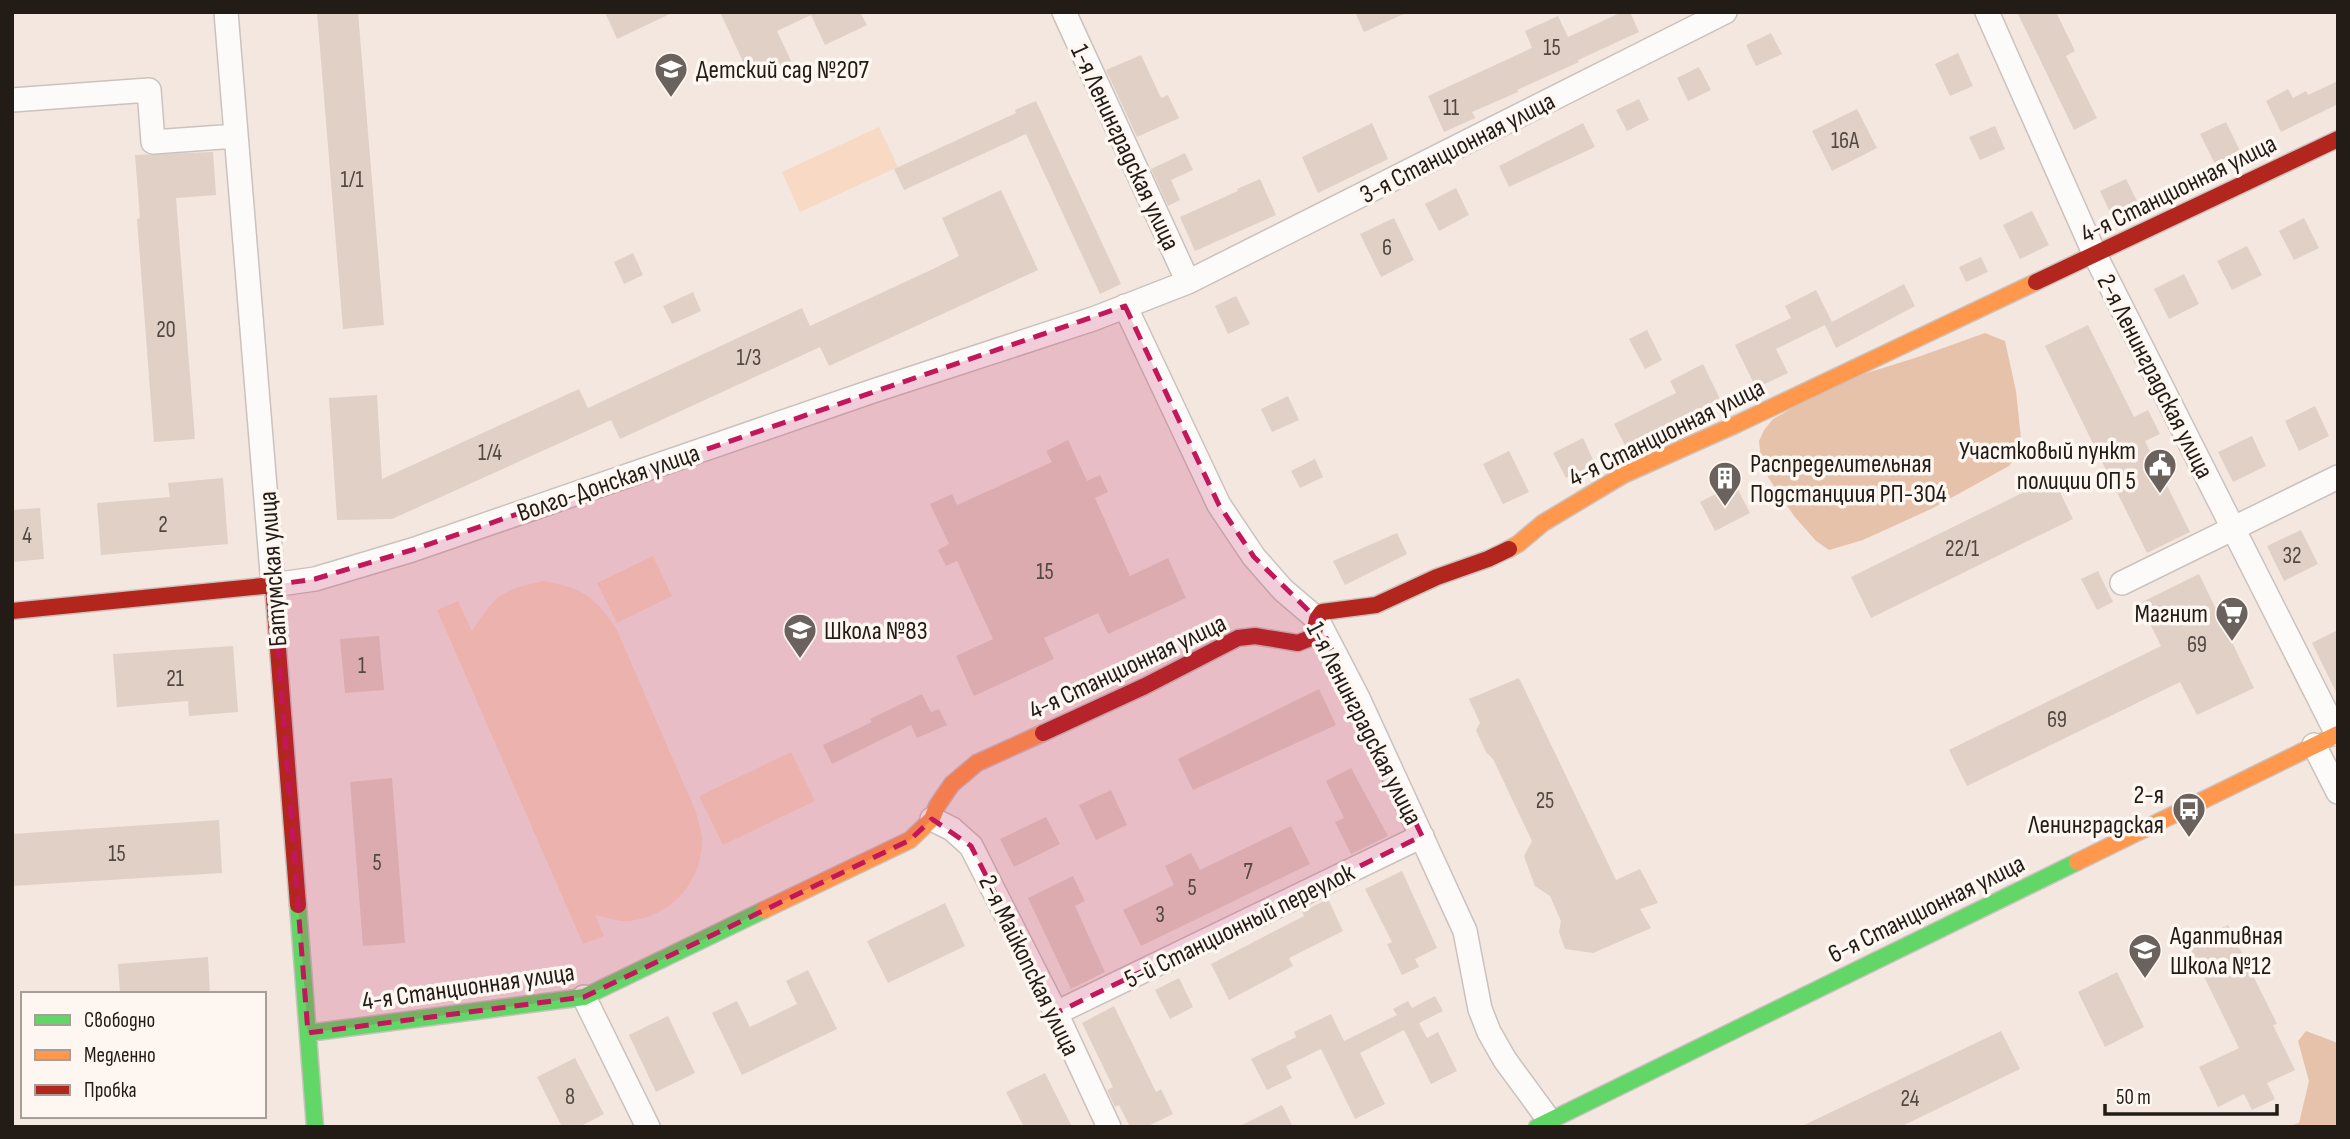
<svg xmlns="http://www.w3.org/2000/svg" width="2350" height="1139" font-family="'Sofia Sans Condensed',sans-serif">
  <rect width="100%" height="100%" fill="#f3e7e0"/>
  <path fill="#f7d9c4" d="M 879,127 L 898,167 L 800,212 L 782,172 Z
    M 653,556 L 672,596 L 617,623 L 597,583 Z
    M 543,581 C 583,588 593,595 616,628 L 696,812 C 698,822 703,834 702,845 C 699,886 669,917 628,921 C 618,922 606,917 595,915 L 604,936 L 583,944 L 437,610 L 458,601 L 472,631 C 495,596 500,590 543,581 Z
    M 791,752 L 815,801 L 723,845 L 699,796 Z"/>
  <path fill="#e7c2aa" d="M 1985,333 L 2005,341 L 2016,391 L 2022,448 L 2009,466 L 1931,509 L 1863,540 L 1829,550 L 1816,541 L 1794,516 L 1762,468 L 1759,441 L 1764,430 L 1773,419 L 1838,382 L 1918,357 Z
    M 2306,1031 L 2338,1043 L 2338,1127 L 2287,1127 L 2299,1123 L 2309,1081 L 2298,1041 Z"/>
  <path fill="#e1d0c5" d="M 317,12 L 358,12 L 384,325 L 343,329 Z
    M 605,12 L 674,12 L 617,39 Z
    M 720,12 L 860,12 L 867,25 L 825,45 L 811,15 L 777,31 L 791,61 L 751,79 Z
    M 1355,12 L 1408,12 L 1364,32 Z
    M 1622,12 L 1630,12 L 1639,32 L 1578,60 L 1579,62 L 1517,90 L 1518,92 L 1472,112 L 1475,118 L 1444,132 L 1428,96 L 1532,48 L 1525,31 L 1558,16 L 1568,37 Z
    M 2017,12 L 2056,12 L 2075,51 L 2066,56 L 2097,118 L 2074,130 Z
    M 1771,33 L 1782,54 L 1756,66 L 1746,45 Z
    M 1958,53 L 1973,86 L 1950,96 L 1935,64 Z
    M 1141,55 L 1161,98 L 1168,95 L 1179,118 L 1137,137 L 1106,70 Z
    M 1699,67 L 1711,90 L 1688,101 L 1677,78 Z
    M 2338,81 L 2338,104 L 2281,132 L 2266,101 L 2288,89 L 2293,98 L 2306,91 L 2308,95 Z
    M 1639,99 L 1649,120 L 1627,131 L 1616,110 Z
    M 1036,101 L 1121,284 L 1100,294 L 1026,134 L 904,190 L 894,169 L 1016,113 L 1015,110 Z
    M 1857,109 L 1877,148 L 1832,171 L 1812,131 Z
    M 2226,122 L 2240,151 L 2215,164 L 2200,134 Z
    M 1372,123 L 1388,159 L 1318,193 L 1302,157 Z
    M 1583,123 L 1595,147 L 1509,187 L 1499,166 Z
    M 1995,126 L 2005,149 L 1980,160 L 1969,137 Z
    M 213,152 L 216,195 L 176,198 L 195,439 L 154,442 L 137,219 L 140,218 L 135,155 Z
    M 1185,153 L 1193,170 L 1171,180 L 1180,200 L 1168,206 L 1151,169 Z
    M 1260,179 L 1276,215 L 1195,251 L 1180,217 L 1238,191 L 1237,189 Z
    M 2126,179 L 2137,201 L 2111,214 L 2100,191 Z
    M 1456,188 L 1469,215 L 1439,231 L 1425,204 Z
    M 1001,190 L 1038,270 L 829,366 L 820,347 L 620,439 L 611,420 L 392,519 L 337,520 L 329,398 L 377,395 L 382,479 L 579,389 L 588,408 L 802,308 L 810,326 L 933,269 L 959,256 L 942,218 Z
    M 2032,211 L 2049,245 L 2020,259 L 2003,225 Z
    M 1394,218 L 1414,260 L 1381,277 L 1360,234 Z
    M 2304,218 L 2319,248 L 2294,260 L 2279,231 Z
    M 2247,246 L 2262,275 L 2232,290 L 2217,261 Z
    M 633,253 L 643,275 L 624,284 L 614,262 Z
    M 1981,257 L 1988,272 L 1966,282 L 1959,267 Z
    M 2184,274 L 2199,304 L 2169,319 L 2154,289 Z
    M 1904,284 L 1915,306 L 1836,348 L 1825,325 L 1776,349 L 1788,373 L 1756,388 L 1735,345 L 1791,318 L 1785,306 L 1816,290 L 1832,322 Z
    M 693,292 L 701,311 L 672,324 L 663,306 Z
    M 1236,296 L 1250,324 L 1228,334 L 1215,306 Z
    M 2088,325 L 2134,417 L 2148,410 L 2160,434 L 2145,441 L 2190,532 L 2147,553 L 2045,346 Z
    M 1647,330 L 1662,360 L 1645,369 L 1629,339 Z
    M 1703,364 L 1722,403 L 1626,447 L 1614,424 L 1676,393 L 1670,381 Z
    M 1288,396 L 1299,420 L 1272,432 L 1261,409 Z
    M 2315,406 L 2329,436 L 2299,451 L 2285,421 Z
    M 2252,436 L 2266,466 L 2233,482 L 2218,452 Z
    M 1583,438 L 1595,464 L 1566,478 L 1553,453 Z
    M 1068,440 L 1087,481 L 1100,475 L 1108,492 L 1095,498 L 1130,576 L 1168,558 L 1186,598 L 1108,634 L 1098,613 L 1044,638 L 1054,659 L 974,696 L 956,656 L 993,639 L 957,561 L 946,566 L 938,550 L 949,544 L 930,504 L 952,494 L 957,505 L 1052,462 L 1046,451 Z
    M 1509,451 L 1529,492 L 1503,504 L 1483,464 Z
    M 1315,459 L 1323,477 L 1300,488 L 1291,471 Z
    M 223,478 L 228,544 L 101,555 L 97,503 L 170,497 L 168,483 Z
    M 2053,478 L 2073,519 L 1871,618 L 1851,577 Z
    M 1735,484 L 1750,513 L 1715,531 L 1700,502 Z
    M 40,508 L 44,559 L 12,562 L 12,510 Z
    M 2301,530 L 2318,564 L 2284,581 L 2267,546 Z
    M 1397,533 L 1407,554 L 1345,585 L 1333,561 Z
    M 2098,571 L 2113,602 L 2097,610 L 2081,579 Z
    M 2199,574 L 2254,688 L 2197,715 L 2180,682 L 1967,786 L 1949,750 L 2161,646 L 2140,603 Z
    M 2338,630 L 2338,696 L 2312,643 Z
    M 379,636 L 384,690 L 345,693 L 340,639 Z
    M 233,646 L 238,712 L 189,716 L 188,701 L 117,707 L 113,654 Z
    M 1519,678 L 1616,880 L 1640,869 L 1658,903 L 1640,909 L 1651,928 L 1593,953 L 1565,949 L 1559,932 L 1561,921 L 1550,896 L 1535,886 L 1524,856 L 1532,841 L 1493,759 L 1486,752 L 1476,730 L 1480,723 L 1469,699 Z
    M 1319,689 L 1336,725 L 1193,790 L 1178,759 Z
    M 922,694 L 931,712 L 939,709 L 947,725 L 917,738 L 911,725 L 832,764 L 823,745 L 872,722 L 870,719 Z
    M 1351,768 L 1388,836 L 1351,854 L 1335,822 L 1344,818 L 1326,781 Z
    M 392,778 L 405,943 L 363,946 L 350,782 Z
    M 1111,790 L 1127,825 L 1096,840 L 1079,805 Z
    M 1046,817 L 1060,844 L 1014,867 L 1000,839 Z
    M 219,820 L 222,873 L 12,886 L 12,834 Z
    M 1291,826 L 1310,864 L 1141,946 L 1123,910 L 1174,885 L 1165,866 L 1191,853 L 1200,870 Z
    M 1402,871 L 1437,948 L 1415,959 L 1419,967 L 1402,975 L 1387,944 L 1392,942 L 1365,889 Z
    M 1073,876 L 1085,901 L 1075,906 L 1105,972 L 1071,989 L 1028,898 Z
    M 1328,899 L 1343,931 L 1289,958 L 1293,966 L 1229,1000 L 1211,964 L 1304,916 L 1302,912 Z
    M 945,903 L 965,946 L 888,983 L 867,941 Z
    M 2228,925 L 2277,1024 L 2273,1025 L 2295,1070 L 2267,1083 L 2275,1099 L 2252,1110 L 2244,1094 L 2218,1107 L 2199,1067 L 2239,1048 L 2188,944 Z
    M 208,957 L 210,994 L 120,994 L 118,964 Z
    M 808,970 L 837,1029 L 742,1075 L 712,1013 L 737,1001 L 750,1027 L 797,1004 L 786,981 Z
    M 2117,972 L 2144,1027 L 2105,1047 L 2078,992 Z
    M 1179,978 L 1193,1007 L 1170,1019 L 1155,990 Z
    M 1435,996 L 1443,1011 L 1419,1023 L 1427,1038 L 1438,1032 L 1457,1071 L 1431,1084 L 1404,1030 L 1360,1053 L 1385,1104 L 1355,1119 L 1321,1049 L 1286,1066 L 1292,1078 L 1267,1090 L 1251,1059 L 1296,1037 L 1294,1032 L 1331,1014 L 1344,1041 L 1397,1015 L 1393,1009 L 1408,1001 L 1412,1008 Z
    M 1114,1006 L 1156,1092 L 1161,1089 L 1173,1114 L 1146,1127 L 1130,1127 L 1119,1105 L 1115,1107 L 1107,1090 L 1113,1087 L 1082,1023 Z
    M 668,1016 L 695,1073 L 656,1092 L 629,1035 Z
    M 2001,1031 L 2020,1069 L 1900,1127 L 1800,1127 Z
    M 575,1058 L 604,1114 L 579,1127 L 562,1127 L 537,1077 Z
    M 1045,1073 L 1072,1127 L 1024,1127 L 1006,1092 Z
    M 1282,1105 L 1293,1127 L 1238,1127 Z"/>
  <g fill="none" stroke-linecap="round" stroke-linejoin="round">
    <defs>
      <path id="street" d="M 226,12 L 273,585 L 315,579 L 412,550 L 873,391 L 1093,319 L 1188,282 L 1725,12
        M 1064,12 L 1188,282
        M 1987,12 L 2095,255 L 2337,734
        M 12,100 L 149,90 L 153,142 L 236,136
        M 1125,306 L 1219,505 L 1254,557 L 1283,590 L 1317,619 L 1358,698 L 1465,931 L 1480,1009 L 1489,1032 L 1505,1060 L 1549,1120
        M 2122,583 L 2338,477
        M 2314,745 L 2338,792
        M 932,819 L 952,829 L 971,846 L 1056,1013 L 1109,1127
        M 584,997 L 648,1127
        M 1056,1013 L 1422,836"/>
      <path id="fast" d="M 298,905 L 315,1127
        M 308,1033 L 584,997 L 764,910
        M 1537,1127 L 2077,862"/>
      <path id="slow" d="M 1509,549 L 1518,544 L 1543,523 L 1623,475 L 1737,424 L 2036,282
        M 2077,862 L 2338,734
        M 764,910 L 910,840 L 932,819 L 937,806 L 952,784 L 977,763 L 1043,733"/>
      <path id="jam" d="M 2036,282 L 2338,139
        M 12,611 L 273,585 L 298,905
        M 1043,733 L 1145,686 L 1238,638 L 1255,636 L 1298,643 L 1313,637 L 1317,619 L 1322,612 L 1376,605 L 1437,577 L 1488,559 L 1509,549"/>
    </defs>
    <use href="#street" stroke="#cbc2bd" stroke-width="26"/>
    <use href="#fast" stroke="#cbc2bd" stroke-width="19"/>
    <use href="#slow" stroke="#cbc2bd" stroke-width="19"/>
    <use href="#jam" stroke="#cbc2bd" stroke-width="19"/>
    <use href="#street" stroke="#fdfbfa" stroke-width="23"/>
    <use href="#fast" stroke="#63d668" stroke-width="16"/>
    <use href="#slow" stroke="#ff974d" stroke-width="16"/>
    <use href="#jam" stroke="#b3261e" stroke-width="16"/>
  </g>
  <path fill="#c2185b" fill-opacity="0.2" stroke="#c2185b" stroke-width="5" stroke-dasharray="14 9" stroke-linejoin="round" d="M 1125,306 L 1219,505 L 1254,557 L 1317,619 L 1422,836 L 1056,1013 L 971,846 L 932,819 L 910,840 L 584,997 L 308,1033 L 273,585 L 315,579 L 412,550 Z"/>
  <defs>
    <symbol id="school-pin" viewBox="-11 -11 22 30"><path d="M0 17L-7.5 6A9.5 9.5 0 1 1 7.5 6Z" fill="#6b625d" stroke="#fef6f0"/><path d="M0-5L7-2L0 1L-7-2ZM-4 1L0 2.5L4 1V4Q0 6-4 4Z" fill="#fff"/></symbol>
    <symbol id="civic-pin" viewBox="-11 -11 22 30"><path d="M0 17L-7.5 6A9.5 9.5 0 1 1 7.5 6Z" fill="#6b625d" stroke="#fef6f0"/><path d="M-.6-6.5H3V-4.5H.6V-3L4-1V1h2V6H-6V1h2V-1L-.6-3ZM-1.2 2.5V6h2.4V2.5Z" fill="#fff"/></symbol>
    <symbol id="building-pin" viewBox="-11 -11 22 30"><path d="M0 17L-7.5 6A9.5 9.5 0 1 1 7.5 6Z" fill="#6b625d" stroke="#fef6f0"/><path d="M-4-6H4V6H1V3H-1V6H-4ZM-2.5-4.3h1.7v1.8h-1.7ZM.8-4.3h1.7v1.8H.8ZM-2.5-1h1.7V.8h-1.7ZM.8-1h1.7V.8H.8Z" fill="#fff"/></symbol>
    <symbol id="supermarket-pin" viewBox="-11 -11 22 30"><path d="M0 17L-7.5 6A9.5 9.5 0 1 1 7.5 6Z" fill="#6b625d" stroke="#fef6f0"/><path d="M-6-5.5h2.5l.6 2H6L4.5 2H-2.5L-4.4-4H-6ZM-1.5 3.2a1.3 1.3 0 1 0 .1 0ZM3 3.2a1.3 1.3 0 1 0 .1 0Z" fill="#fff"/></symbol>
    <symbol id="bus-pin" viewBox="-11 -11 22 30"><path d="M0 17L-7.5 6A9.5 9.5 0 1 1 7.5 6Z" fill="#6b625d" stroke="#fef6f0"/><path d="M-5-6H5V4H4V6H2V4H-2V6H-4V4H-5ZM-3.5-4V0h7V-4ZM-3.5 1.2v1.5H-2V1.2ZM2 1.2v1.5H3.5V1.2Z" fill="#fff"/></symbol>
  </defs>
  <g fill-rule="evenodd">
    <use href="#school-pin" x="652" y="50" width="38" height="52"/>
    <use href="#civic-pin" x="2141" y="446" width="38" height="52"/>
    <use href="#building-pin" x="1706" y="459" width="38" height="52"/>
    <use href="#supermarket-pin" x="2213" y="594" width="38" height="52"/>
    <use href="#school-pin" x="781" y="611" width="38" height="52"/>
    <use href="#bus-pin" x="2170" y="790" width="38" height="52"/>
    <use href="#school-pin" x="2126" y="931" width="38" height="52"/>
  </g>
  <g text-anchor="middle" stroke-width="7" stroke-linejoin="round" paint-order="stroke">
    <g font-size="23" fill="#524842">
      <text x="1552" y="55">15</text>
      <text x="1451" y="115">11</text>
      <text x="1845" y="148">16А</text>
      <text x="352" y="187">1/1</text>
      <text x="1387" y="255">6</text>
      <text x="166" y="337">20</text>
      <text x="749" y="365">1/3</text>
      <text x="490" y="460">1/4</text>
      <text x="163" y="532">2</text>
      <text x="27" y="543">4</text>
      <text x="1962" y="556">22/1</text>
      <text x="2292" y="563">32</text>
      <text x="1045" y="579">15</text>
      <text x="2197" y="652">69</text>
      <text x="362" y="673">1</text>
      <text x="175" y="686">21</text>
      <text x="2057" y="727">69</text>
      <text x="1545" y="808">25</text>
      <text x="117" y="861">15</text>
      <text x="377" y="870">5</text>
      <text x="1248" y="879">7</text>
      <text x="1192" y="895">5</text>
      <text x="1160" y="922">3</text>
      <text x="570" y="1104">8</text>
      <text x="1910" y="1106">24</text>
    </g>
    <g font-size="26" fill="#221b16" stroke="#fef6f0" text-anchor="start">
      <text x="696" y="78">Детский сад №207</text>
      <text x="2136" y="459" text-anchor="end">Участковый пункт<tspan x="2136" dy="30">полиции ОП 5</tspan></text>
      <text x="1750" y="472">Распределительная<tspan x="1750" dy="30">Подстанциия РП-304</tspan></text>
      <text x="2208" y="622" text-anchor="end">Магнит</text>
      <text x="824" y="639">Школа №83</text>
      <text x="2164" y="803" text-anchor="end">2-я<tspan x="2164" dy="30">Ленинградская</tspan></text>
      <text x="2170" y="944">Адаптивная<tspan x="2170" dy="30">Школа №12</tspan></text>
    </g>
    <g font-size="26" fill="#221b16" stroke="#fef6f0">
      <text transform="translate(1126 147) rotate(65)" y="9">1-я Ленинградская улица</text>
      <text transform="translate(1457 147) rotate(-27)" y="9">3-я Станционная улица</text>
      <text transform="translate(2178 188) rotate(-26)" y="9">4-я Станционная улица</text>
      <text transform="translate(2156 376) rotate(63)" y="9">2-я Ленинградская улица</text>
      <text transform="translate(1666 432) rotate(-26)" y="9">4-я Станционная улица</text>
      <text transform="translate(608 482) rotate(-19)" y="9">Волго-Донская улица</text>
      <text transform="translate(272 569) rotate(-94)" y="9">Батумская улица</text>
      <text transform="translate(1127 666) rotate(-25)" y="9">4-я Станционная улица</text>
      <text transform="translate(1365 723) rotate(63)" y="9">1-я Ленинградская улица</text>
      <text transform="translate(1926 908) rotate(-26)" y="9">6-я Станционная улица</text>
      <text transform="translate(1239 925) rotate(-26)" y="9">5-й Станционный переулок</text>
      <text transform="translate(1030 965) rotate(64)" y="9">2-я Майкопская улица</text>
      <text transform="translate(468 986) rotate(-8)" y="9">4-я Станционная улица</text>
    </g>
  </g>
  <rect width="2350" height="1139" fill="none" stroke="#221b16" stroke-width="28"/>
  <rect x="21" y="992" width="245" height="126" fill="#fef6f0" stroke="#a69e99" stroke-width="2"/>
  <rect x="35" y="1015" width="35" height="10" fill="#63d668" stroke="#a69e99" stroke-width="2"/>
  <text x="84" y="1027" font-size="21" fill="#221b16">Свободно</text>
  <rect x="35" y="1050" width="35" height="10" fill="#ff974d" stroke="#a69e99" stroke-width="2"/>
  <text x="84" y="1062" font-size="21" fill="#221b16">Медленно</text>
  <rect x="35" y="1085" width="35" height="10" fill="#b3261e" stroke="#a69e99" stroke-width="2"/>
  <text x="84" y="1097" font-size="21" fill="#221b16">Пробка</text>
  <path d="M2105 1104v10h172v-10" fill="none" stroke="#221b16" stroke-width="3.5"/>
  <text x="2116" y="1104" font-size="21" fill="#221b16" stroke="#fef6f0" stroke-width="5" paint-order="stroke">50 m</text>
</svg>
